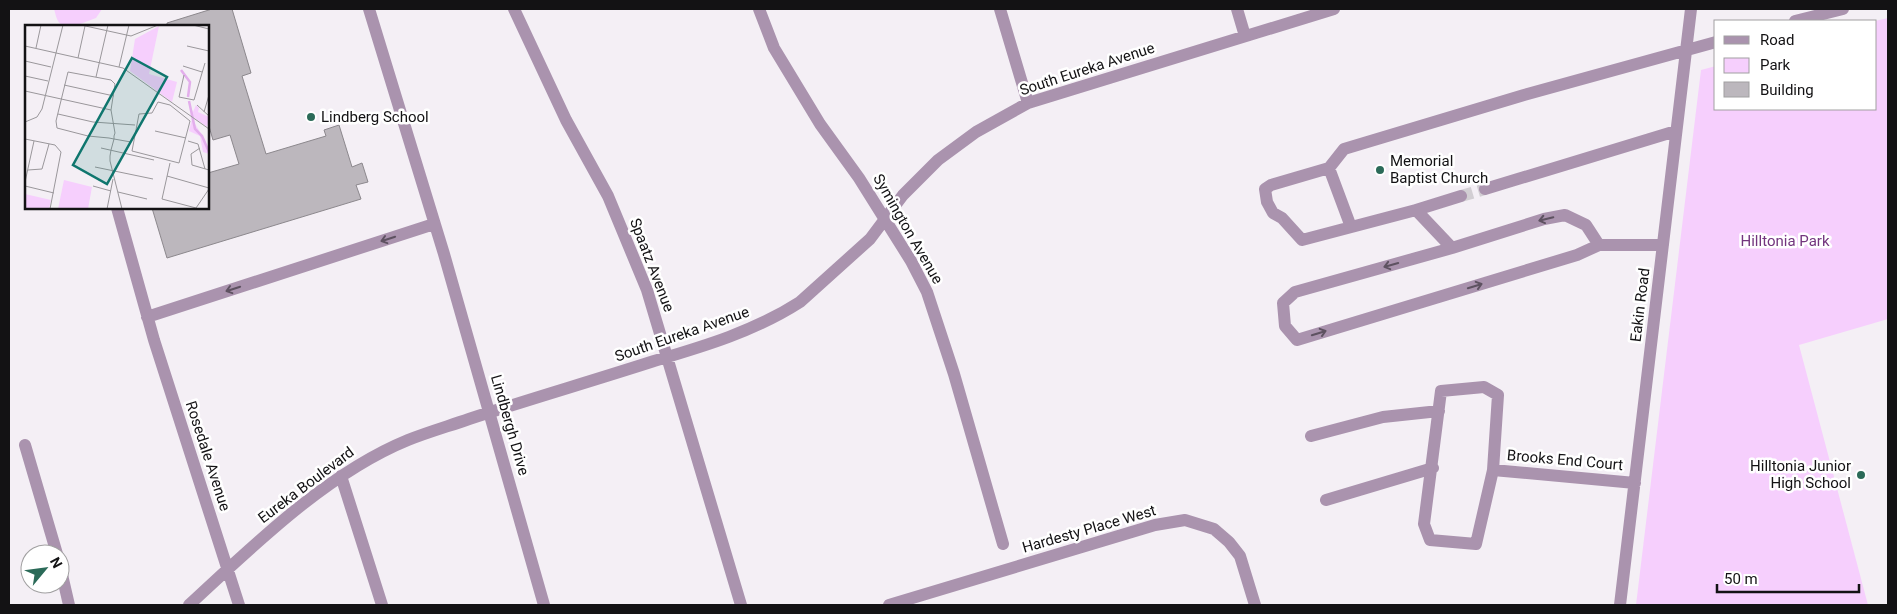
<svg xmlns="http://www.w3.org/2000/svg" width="1897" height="614" font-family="Roboto,sans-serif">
  <rect width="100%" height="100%" fill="#f4eff5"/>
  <path fill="#f6cffd" d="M 54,9 L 102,9 L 96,18 C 86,21 65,33 58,21 C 56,18 55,12 54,9 Z
    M 1888,18 L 1888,319 L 1799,345 L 1868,605 L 1636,605 L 1701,70 L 1716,66 L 1716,109 L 1876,109 L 1875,21 Z"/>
  <path fill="#bcb7bd" stroke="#8c888d" d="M 212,9 L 232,9 L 251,73 L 242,76 L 266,154 L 326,136 L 324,130 L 339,125 L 352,167 L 362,163 L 368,182 L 356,185 L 361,199 L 167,258 L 152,208 L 208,208 L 208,173 L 239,164 L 230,135 L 213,140 L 208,123 L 208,26 L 167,26 L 167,23 Z"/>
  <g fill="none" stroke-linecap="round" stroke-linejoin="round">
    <path stroke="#d2ced3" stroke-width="12" stroke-dasharray="12 6" stroke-linecap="butt" d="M 1461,196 L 1485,189"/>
    <path stroke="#aa93ae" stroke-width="12" d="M 369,9 L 444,254 L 544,605
      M 514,9 L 566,120 L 608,196 L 647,290 L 741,605
      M 759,9 L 774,48 L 820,124 L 859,178 L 911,261 L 927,292 L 954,374 L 1003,544
      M 1000,9 L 1028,103
      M 1237,9 L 1245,36
      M 1795,21 L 1843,9
      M 1329,168 L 1344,149 L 1524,95 L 1716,42
      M 1485,189 L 1676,131
      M 117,208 L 154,340 L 239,605
      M 1416,210 L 1461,196
      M 1351,227 L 1329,168 L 1271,185 L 1265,189 L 1267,202 L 1273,213 L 1282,218 L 1302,240 L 1416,210 L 1452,248
      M 1599,245 L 1586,225 L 1565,215 L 1544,219 L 1452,248 L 1295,292 L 1283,303 L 1285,326 L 1297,340 L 1577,255 L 1599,245 L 1663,245
      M 147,317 L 434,224
      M 1484,387 L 1498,395 L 1493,470 L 1476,544 L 1430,540 L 1424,524 L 1441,391 Z
      M 1311,436 L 1383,417 L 1439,411
      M 25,445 L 57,554
      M 1493,470 L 1635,483
      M 341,476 L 382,605
      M 1326,500 L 1433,468
      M 60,566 L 69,605
      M 189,605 C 253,546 327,473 408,440 C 428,432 449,426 469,419 C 530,399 592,381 654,361 C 705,346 755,331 800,302 L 870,239 L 903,195 L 938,160 L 976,132 L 1028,103 L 1334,9
      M 889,605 L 1155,525 L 1185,520 L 1214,529 L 1229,542 L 1240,556 L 1255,605
      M 1620,605 L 1691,9"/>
  </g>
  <defs><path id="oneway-shaft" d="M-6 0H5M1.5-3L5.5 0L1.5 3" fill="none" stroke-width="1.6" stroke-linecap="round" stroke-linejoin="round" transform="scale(1.25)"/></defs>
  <g stroke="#5e5261">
    <use href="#oneway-shaft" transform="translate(1546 219) rotate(167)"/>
    <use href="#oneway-shaft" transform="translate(388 239) rotate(162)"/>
    <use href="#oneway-shaft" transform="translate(1391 265) rotate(164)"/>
    <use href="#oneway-shaft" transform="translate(1475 286) rotate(-17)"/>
    <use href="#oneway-shaft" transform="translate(233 289) rotate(162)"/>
    <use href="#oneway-shaft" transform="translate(1319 333) rotate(-17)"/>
  </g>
  <g fill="#2b6a58" stroke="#fff" stroke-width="2">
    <circle cx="311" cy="117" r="5"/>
    <circle cx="1380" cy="170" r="5"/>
    <circle cx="1861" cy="475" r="5"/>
  </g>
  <g text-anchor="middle" stroke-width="5" stroke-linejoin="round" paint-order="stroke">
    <g font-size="15" fill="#131214" stroke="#fff">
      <text transform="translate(1087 69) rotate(-18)" y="5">South Eureka Avenue</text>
      <text transform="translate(908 229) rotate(60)" y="5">Symington Avenue</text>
      <text transform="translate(652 265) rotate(69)" y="5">Spaatz Avenue</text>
      <text transform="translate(1640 305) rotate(-83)" y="5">Eakin Road</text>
      <text transform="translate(682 334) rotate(-19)" y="5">South Eureka Avenue</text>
      <text transform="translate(510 425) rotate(74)" y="5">Lindbergh Drive</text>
      <text transform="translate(208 456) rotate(72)" y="5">Rosedale Avenue</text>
      <text transform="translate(1565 460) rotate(5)" y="5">Brooks End Court</text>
      <text transform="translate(306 485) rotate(-37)" y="5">Eureka Boulevard</text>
      <text transform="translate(1089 529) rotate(-16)" y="5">Hardesty Place West</text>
    </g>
    <g font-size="15" fill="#131214" stroke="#fff" text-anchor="start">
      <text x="321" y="122">Lindberg School</text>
      <text x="1390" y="166">Memorial<tspan x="1390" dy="17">Baptist Church</tspan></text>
      <text x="1851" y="471" text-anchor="end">Hilltonia Junior<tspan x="1851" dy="17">High School</tspan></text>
    </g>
    <g font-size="15" fill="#73357e" stroke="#fff">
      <text x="1785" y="246">Hilltonia Park</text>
    </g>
  </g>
  <g transform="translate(25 25)">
    <rect width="184" height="184" fill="#f4eff5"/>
    <path d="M 134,1 L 124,49 L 152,57 L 147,77 L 105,46 L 110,14 ZM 163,76 L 168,87 L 171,80 L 174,83 L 173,87 L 184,92 L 182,102 L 167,91 ZM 167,94 L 180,115 L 184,129 L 178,127 L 175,111 L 164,106 ZM 39,155 L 67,162 L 63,184 L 33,184 ZM 0,169 L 26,175 L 24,184 L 0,184 Z" fill="#f6cffd"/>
    <path fill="none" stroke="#e3aeec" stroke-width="2.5" d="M 156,45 L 165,57 L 163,72M 164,76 L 170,104 L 177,111 L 184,127"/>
    <path fill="none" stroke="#9a979b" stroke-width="1" d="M 56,0 L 106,11 L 133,0M 168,0 L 184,4M 0,21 L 98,43 L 184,104M 162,21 L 184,26M 11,23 L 16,0M 53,33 L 60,1M 0,36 L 26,42M 158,41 L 177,47M 94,42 L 104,0M 159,50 L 154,72 L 169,75 L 180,38M 0,51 L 23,56M 71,52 L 83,0M 39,60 L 89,71M 0,66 L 86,85M 133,77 L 145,80 L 165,96 L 154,138 L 107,126 L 114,89 L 127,88 ZM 172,80 L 184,91M 179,87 L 184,70M 33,89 L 68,97 L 110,100M 0,97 L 12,92 L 17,84 L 38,0M 130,106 L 161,113M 0,114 L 30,120 L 36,127 L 25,184M 163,116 L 173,119 L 180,144M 76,123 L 129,135M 175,123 L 166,129 L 167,140 L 184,145M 145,138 L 137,174 L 171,183M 70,142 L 128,154M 3,145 L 17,144 L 24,119M 142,151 L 184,163M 0,157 L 9,116M 0,161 L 29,168M 68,161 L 86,166M 93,167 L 122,174M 171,183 L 184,164M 82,184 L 88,154M 97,184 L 85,136 L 85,131 L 86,125 L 89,114 L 89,111 L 90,108 L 86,85 L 90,59 L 86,55 L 43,47 L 31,96 L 32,103 L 63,111 L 84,113 L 89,114 L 106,117"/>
    <path fill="#0f766e" fill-opacity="0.15" stroke="#0f766e" stroke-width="2.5" d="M 107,33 L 142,52 L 82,159 L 48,140 Z"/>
    <rect width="184" height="184" fill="none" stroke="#131214" stroke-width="2.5"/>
  </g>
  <rect width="1897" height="614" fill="none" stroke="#131214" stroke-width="20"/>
  <rect x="1714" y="20" width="162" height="90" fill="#ffffff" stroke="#a1a0a1"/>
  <rect x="1724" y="36" width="25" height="8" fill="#aa93ae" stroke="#a1a0a1"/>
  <text x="1760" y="45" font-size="15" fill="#131214">Road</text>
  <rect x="1724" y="58" width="25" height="15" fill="#f6cffd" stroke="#a1a0a1"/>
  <text x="1760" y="70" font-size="15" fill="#131214">Park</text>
  <rect x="1724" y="82" width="25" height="15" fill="#bcb7bd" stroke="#a1a0a1"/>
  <text x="1760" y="95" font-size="15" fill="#131214">Building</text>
  <g transform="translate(45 569) rotate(61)"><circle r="24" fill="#ffffff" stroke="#a1a0a1"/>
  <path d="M0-4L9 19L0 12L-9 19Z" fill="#2b6a58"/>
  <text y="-8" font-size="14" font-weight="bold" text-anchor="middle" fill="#131214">N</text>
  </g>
  <path d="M1717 584v8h142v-8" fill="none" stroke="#131214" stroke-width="2.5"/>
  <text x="1724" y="584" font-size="15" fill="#131214" stroke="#ffffff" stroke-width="4" paint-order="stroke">50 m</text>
</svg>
